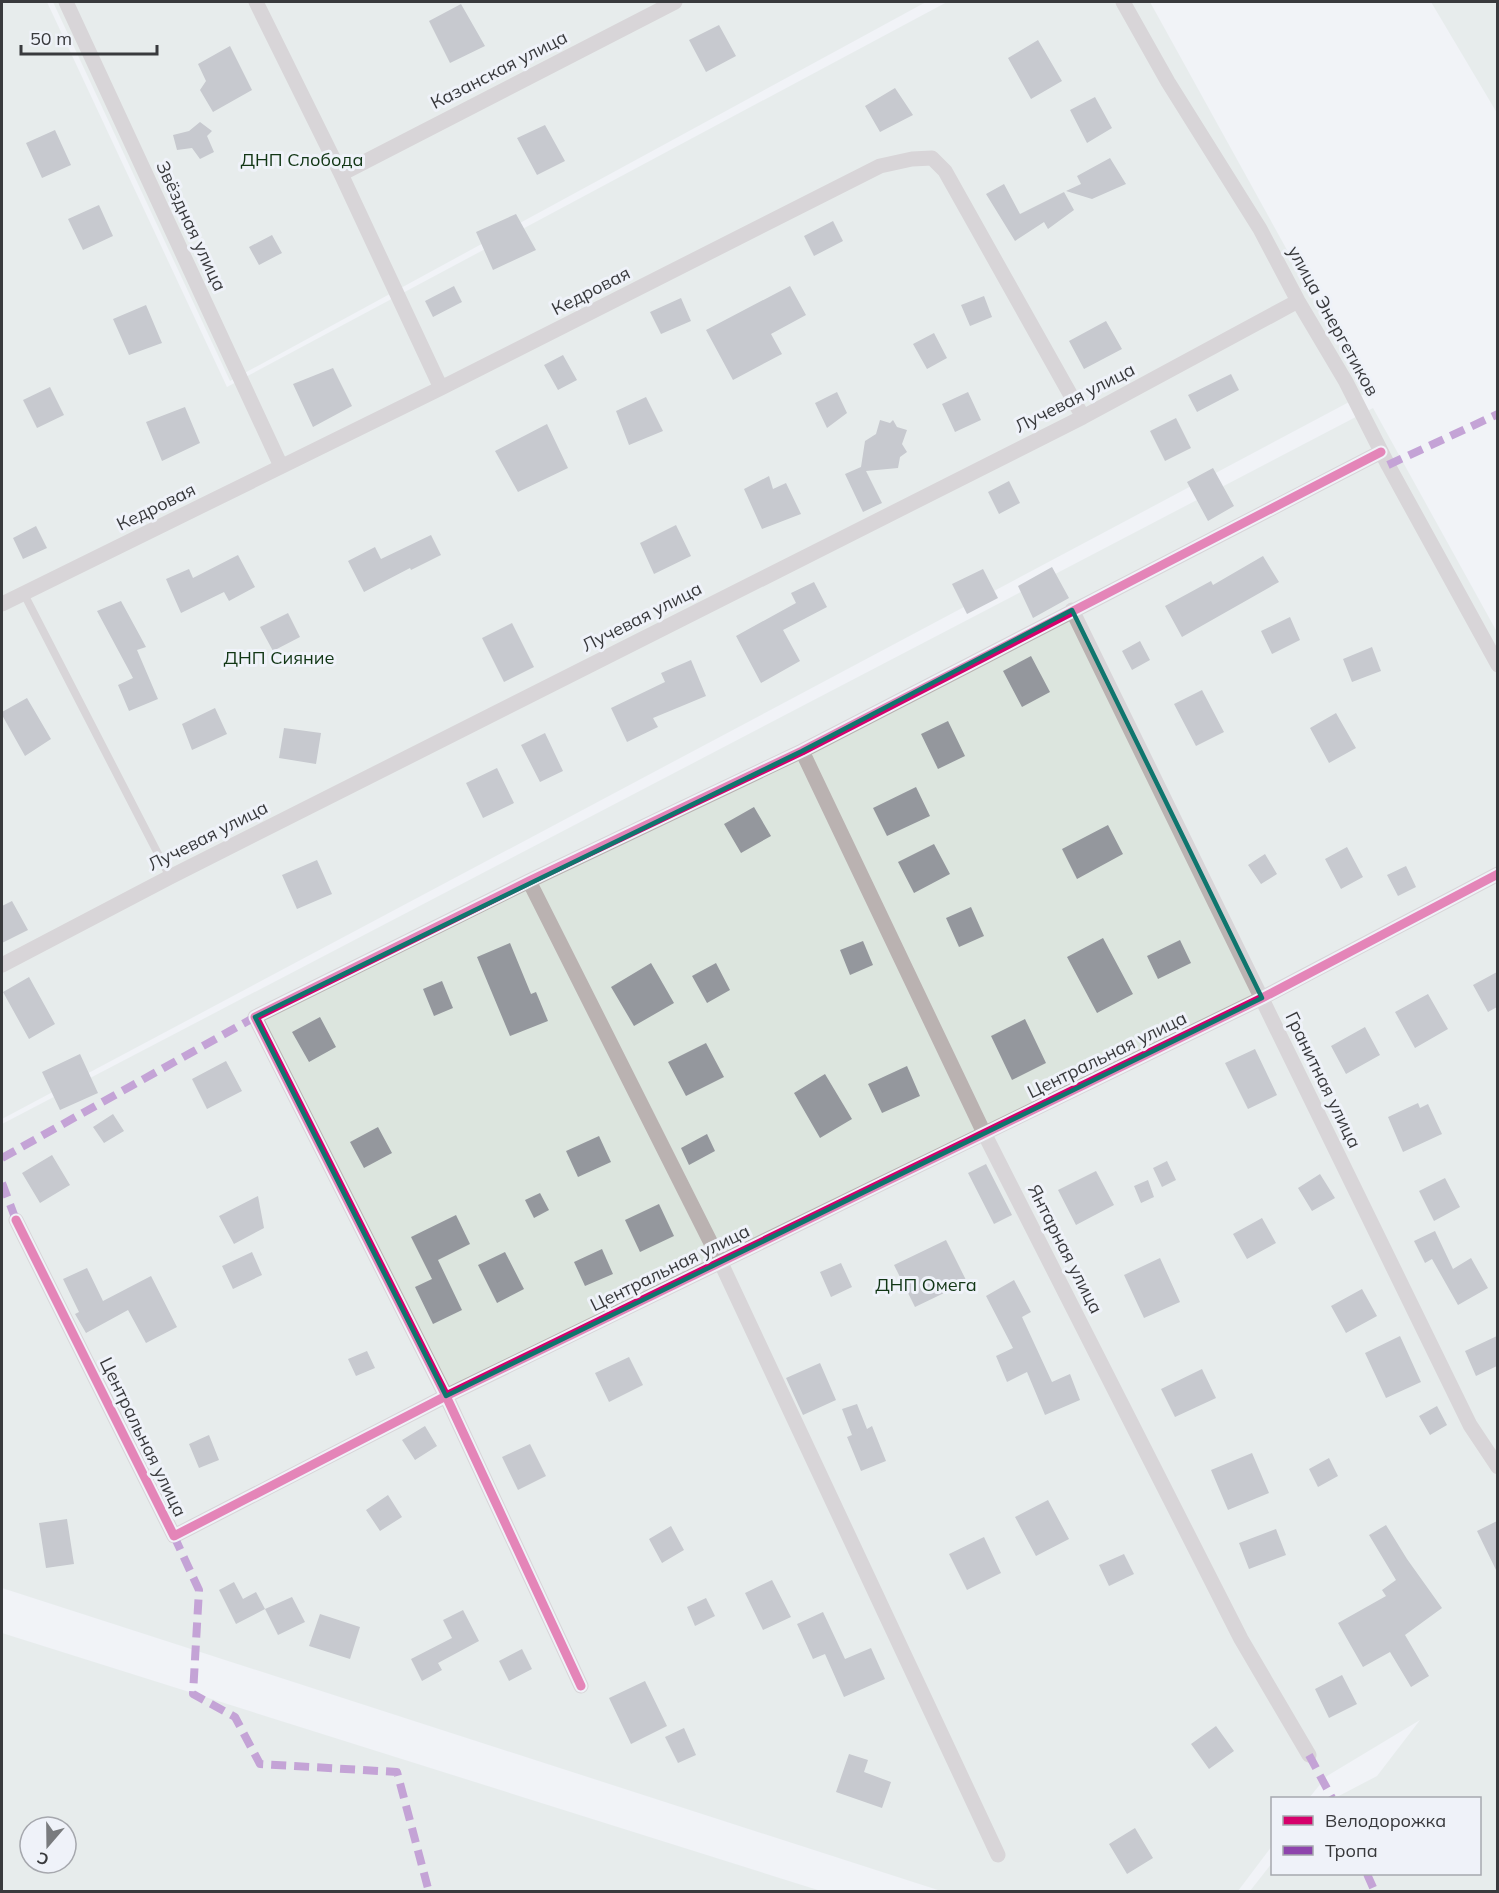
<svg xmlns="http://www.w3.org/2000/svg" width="1499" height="1893" font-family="Mulish,sans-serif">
  <rect width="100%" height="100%" fill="#f1f3f7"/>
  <path fill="#dce5de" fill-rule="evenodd" d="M 2,2 L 47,2 L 227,387 L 947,2 L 1150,2 L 1366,393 L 2,1119 Z
    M 53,2 L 926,2 L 230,381 Z
    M 1431,2 L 1497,2 L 1497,113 Z
    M 1373,408 L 1497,632 L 1497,1891 L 1250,1891 L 1272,1863 L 1272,1874 L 1480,1874 L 1480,1798 L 1335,1798 L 1377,1776 L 1420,1720 L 1327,1776 L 1309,1798 L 1272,1798 L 1272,1846 L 1238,1891 L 941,1891 L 2,1588 L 2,1124 Z
    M 2,1633 L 821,1891 L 2,1891 ZM 30,1827 L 66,1827 L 66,1863 L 30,1863 Z"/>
  <path fill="#94979d" d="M 461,4 L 485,46 L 450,63 L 429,21 Z
    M 719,25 L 736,56 L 706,72 L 689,40 Z
    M 1038,40 L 1062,81 L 1031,99 L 1008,58 Z
    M 230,46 L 252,90 L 213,112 L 200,90 L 206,81 L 198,64 Z
    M 895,88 L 913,115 L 880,132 L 865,106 Z
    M 1095,97 L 1112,128 L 1087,143 L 1070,110 Z
    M 200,122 L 212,131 L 207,136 L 214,152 L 200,159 L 192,148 L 177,150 L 173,135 L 189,131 Z
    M 545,125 L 565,161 L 537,175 L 517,138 Z
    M 55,130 L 71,165 L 42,178 L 26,143 Z
    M 1110,158 L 1126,184 L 1092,199 L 1066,191 L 1081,184 L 1077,176 Z
    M 1004,184 L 1020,214 L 1064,192 L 1074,210 L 1048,229 L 1044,222 L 1015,241 L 986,194 Z
    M 99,205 L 113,236 L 83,250 L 68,219 Z
    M 516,214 L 536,250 L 493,270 L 476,232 Z
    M 833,221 L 843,241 L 814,256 L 804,236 Z
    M 272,235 L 282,253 L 259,265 L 249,247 Z
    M 454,286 L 462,302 L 433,317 L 425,301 Z
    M 790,286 L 806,315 L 771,334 L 782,354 L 733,380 L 706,330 Z
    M 984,296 L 992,317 L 970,326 L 961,305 Z
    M 681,298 L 691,321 L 661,334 L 650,312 Z
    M 146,305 L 162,343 L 129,355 L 113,319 Z
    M 1106,321 L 1122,349 L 1084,369 L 1069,341 Z
    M 934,333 L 947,358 L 927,369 L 913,344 Z
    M 563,355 L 577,380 L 558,390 L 544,365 Z
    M 333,368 L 352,406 L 313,427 L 293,384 Z
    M 1231,374 L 1239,390 L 1197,412 L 1188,395 Z
    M 50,387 L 64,415 L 37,428 L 23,400 Z
    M 837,392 L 847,413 L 827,428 L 815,403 Z
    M 968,392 L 981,420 L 955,432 L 942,404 Z
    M 646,397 L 663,431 L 629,445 L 616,411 Z
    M 185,407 L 200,443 L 162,461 L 146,422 Z
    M 1176,418 L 1191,448 L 1165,461 L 1150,431 Z
    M 880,420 L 890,423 L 893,420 L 897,427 L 907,430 L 902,444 L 907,452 L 900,457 L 898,468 L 866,471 L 882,503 L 863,512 L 845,474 L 861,467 L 865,441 L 876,434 Z
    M 547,424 L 568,468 L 518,492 L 495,451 Z
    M 1213,468 L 1234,506 L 1208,521 L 1187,482 Z
    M 769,476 L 773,489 L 786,483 L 801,514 L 762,529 L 744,489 Z
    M 1009,481 L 1020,503 L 999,514 L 988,492 Z
    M 676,525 L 691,556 L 654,574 L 640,543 Z
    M 36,526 L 47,548 L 23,559 L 13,538 Z
    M 431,535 L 441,555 L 411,570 L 410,568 L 364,592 L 348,561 L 375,547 L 381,559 Z
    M 238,555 L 255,587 L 229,601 L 224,592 L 181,613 L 166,579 L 189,569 L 193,578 Z
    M 1263,556 L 1279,582 L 1182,637 L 1165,606 L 1211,581 L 1213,585 Z
    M 1052,567 L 1069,598 L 1033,618 L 1018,586 Z
    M 983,569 L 998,598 L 967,614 L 952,584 Z
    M 814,582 L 827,607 L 783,630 L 800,661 L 761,683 L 736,636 L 796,603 L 791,593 Z
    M 121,601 L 146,647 L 137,650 L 158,699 L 129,711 L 118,685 L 133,678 L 97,611 Z
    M 288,613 L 300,637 L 273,651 L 260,627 Z
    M 1290,617 L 1300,640 L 1272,654 L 1261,631 Z
    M 512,623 L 534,667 L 504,682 L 482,638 Z
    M 1140,641 L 1150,660 L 1132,670 L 1122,651 Z
    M 1372,647 L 1381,671 L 1352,682 L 1343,659 Z
    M 1031,656 L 1050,692 L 1022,707 L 1003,671 Z
    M 691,660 L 706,696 L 653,718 L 658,727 L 627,742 L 611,708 L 665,682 L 661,673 Z
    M 1202,690 L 1224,732 L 1196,746 L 1174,704 Z
    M 27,698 L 51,739 L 25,756 L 2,715 L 2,712 Z
    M 215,708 L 227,734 L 192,750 L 182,724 Z
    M 1336,713 L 1356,748 L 1329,763 L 1310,728 Z
    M 948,721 L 965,756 L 938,769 L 921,734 Z
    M 284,728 L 321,733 L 316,764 L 279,758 Z
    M 545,733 L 563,771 L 540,782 L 521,745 Z
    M 497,768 L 514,803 L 483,818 L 466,783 Z
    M 916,787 L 930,816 L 887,836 L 873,808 Z
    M 754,807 L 771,836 L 741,853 L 724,824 Z
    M 1108,825 L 1123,854 L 1077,879 L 1062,849 Z
    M 934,844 L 950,874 L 914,893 L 898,862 Z
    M 1347,847 L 1363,877 L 1341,889 L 1325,859 Z
    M 1265,854 L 1277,874 L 1261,884 L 1248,865 Z
    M 317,860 L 332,894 L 297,909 L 282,875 Z
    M 1406,866 L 1416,887 L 1398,896 L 1387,875 Z
    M 12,901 L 28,930 L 2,943 L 2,906 Z
    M 971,907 L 984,936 L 959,947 L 946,918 Z
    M 1103,938 L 1133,994 L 1097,1013 L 1067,957 Z
    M 1180,940 L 1191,963 L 1158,979 L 1147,956 Z
    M 863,941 L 873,965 L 850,975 L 840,950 Z
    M 510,943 L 531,994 L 536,992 L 548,1021 L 510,1036 L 477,957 Z
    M 651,963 L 674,1003 L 634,1026 L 611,987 Z
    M 716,963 L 730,990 L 707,1003 L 692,976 Z
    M 1497,972 L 1497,1007 L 1488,1012 L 1473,985 Z
    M 29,977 L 55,1024 L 29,1039 L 3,992 Z
    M 442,981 L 453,1008 L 434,1016 L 423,989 Z
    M 1428,994 L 1448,1029 L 1415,1048 L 1395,1012 Z
    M 320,1017 L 336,1047 L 309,1062 L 292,1032 Z
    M 1025,1019 L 1046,1063 L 1012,1080 L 991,1036 Z
    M 1365,1027 L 1380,1055 L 1346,1074 L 1331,1046 Z
    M 706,1043 L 724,1077 L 686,1096 L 668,1062 Z
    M 1255,1049 L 1277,1095 L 1248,1109 L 1225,1063 Z
    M 80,1054 L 98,1093 L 60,1110 L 42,1072 Z
    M 226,1061 L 242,1091 L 207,1109 L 192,1079 Z
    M 907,1066 L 920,1096 L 882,1113 L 868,1084 Z
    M 825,1074 L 852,1119 L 820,1138 L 794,1093 Z
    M 1418,1103 L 1420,1108 L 1428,1104 L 1442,1134 L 1403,1152 L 1388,1117 Z
    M 113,1114 L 124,1131 L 104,1143 L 93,1127 Z
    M 378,1127 L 392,1153 L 364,1168 L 350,1142 Z
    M 707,1134 L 715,1151 L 689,1165 L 681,1148 Z
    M 599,1136 L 611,1162 L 578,1177 L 566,1151 Z
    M 52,1155 L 70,1185 L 40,1203 L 22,1173 Z
    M 1167,1161 L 1176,1180 L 1162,1187 L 1153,1168 Z
    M 986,1164 L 1012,1215 L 994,1224 L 968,1173 Z
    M 1096,1171 L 1114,1205 L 1076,1225 L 1058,1190 Z
    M 1320,1174 L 1335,1198 L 1312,1211 L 1298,1188 Z
    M 1445,1178 L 1460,1207 L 1434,1221 L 1419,1191 Z
    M 1148,1180 L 1154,1197 L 1141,1203 L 1134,1186 Z
    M 540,1193 L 549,1210 L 534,1218 L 525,1200 Z
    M 258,1196 L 264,1228 L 234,1244 L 219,1216 Z
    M 659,1204 L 674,1236 L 640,1252 L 625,1220 Z
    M 456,1215 L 470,1244 L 438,1260 L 462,1310 L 433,1324 L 415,1287 L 432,1279 L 411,1237 Z
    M 1262,1218 L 1276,1243 L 1247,1259 L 1233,1234 Z
    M 1435,1231 L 1453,1269 L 1471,1258 L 1488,1288 L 1458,1305 L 1432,1259 L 1425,1263 L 1414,1241 Z
    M 946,1240 L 967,1282 L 915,1307 L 894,1265 Z
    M 602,1249 L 613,1274 L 585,1286 L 574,1262 Z
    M 252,1252 L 262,1275 L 233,1289 L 222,1266 Z
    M 505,1252 L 524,1289 L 497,1303 L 478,1265 Z
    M 1160,1258 L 1180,1302 L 1144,1318 L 1124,1275 Z
    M 841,1263 L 852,1287 L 831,1297 L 820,1272 Z
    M 87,1268 L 103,1301 L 151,1276 L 177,1327 L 146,1343 L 128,1310 L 86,1333 L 75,1314 L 79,1312 L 63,1279 Z
    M 1014,1280 L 1031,1312 L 1022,1317 L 1052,1382 L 1070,1374 L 1080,1400 L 1045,1415 L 1027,1372 L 1007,1382 L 996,1356 L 1013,1348 L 986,1296 Z
    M 1362,1289 L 1377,1316 L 1346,1333 L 1331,1306 Z
    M 1400,1336 L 1421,1382 L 1386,1398 L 1365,1353 Z
    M 1497,1336 L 1497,1366 L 1476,1376 L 1465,1351 Z
    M 367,1351 L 375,1368 L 356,1376 L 348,1359 Z
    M 629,1357 L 643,1385 L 609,1402 L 595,1373 Z
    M 820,1363 L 836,1400 L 803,1415 L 786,1378 Z
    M 1202,1369 L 1216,1398 L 1175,1417 L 1161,1389 Z
    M 857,1404 L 867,1429 L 872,1426 L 886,1461 L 861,1471 L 847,1437 L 852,1435 L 842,1409 Z
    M 1437,1406 L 1447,1425 L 1430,1435 L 1419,1416 Z
    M 425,1426 L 437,1446 L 415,1460 L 402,1440 Z
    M 209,1435 L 219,1460 L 199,1468 L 189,1444 Z
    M 530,1444 L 546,1476 L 518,1490 L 502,1457 Z
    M 1252,1453 L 1269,1493 L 1228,1510 L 1211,1470 Z
    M 1329,1458 L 1338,1476 L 1318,1487 L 1309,1469 Z
    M 388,1495 L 402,1517 L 380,1531 L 366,1510 Z
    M 1048,1500 L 1069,1539 L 1036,1556 L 1015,1517 Z
    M 67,1519 L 74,1564 L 46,1568 L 39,1523 Z
    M 1497,1521 L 1497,1572 L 1477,1531 Z
    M 1386,1525 L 1407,1559 L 1442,1608 L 1405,1635 L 1429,1676 L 1411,1687 L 1390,1652 L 1363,1667 L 1338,1623 L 1386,1596 L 1382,1590 L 1396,1580 L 1369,1535 Z
    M 671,1526 L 684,1550 L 662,1563 L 649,1539 Z
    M 1276,1529 L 1286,1555 L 1249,1569 L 1239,1543 Z
    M 984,1537 L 1001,1573 L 967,1590 L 949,1554 Z
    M 1124,1554 L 1134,1574 L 1109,1586 L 1099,1565 Z
    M 772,1580 L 791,1617 L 763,1630 L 745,1593 Z
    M 234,1582 L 243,1599 L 256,1592 L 265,1609 L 236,1624 L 219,1590 Z
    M 292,1597 L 305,1622 L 278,1635 L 265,1609 Z
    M 706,1598 L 715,1616 L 695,1626 L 687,1607 Z
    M 463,1610 L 479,1641 L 438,1663 L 442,1670 L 422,1681 L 411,1659 L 452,1638 L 443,1620 Z
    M 823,1612 L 845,1659 L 871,1648 L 885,1679 L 844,1697 L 825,1654 L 813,1659 L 797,1624 Z
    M 320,1614 L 360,1627 L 350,1659 L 309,1646 Z
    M 522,1649 L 532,1669 L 509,1681 L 499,1661 Z
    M 1342,1675 L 1357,1704 L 1329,1718 L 1315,1689 Z
    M 645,1681 L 667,1726 L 631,1744 L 609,1698 Z
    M 1216,1726 L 1234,1751 L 1209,1769 L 1191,1744 Z
    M 684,1728 L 696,1755 L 678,1763 L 665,1737 Z
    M 849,1754 L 868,1760 L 864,1772 L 891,1782 L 882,1808 L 836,1792 Z
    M 1135,1828 L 1153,1858 L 1127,1874 L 1109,1844 Z"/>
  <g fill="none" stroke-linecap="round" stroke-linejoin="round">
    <path stroke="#bab2b1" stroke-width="8" d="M 24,594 L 170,877"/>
    <path stroke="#bab2b1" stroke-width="15" d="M 66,2 L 281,466
      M 256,2 L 341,174 L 441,388
      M 1123,2 L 1168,82 L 1260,229 L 1298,301 L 1346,382 L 1388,465 L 1498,665
      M 341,174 L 675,2
      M 2,604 L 441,388 L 880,166 L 912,159 L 932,158 L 945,171 L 1083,417
      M 1072,610 L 1470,1425 L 1498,1467
      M 802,751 L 984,1133 L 1241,1639 L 1309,1755
      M 529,881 L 720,1261 L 998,1855
      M 2,965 L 170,877 L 1083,417 L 1298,301
      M 16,1220 L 174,1536 L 446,1396 L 1262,998 L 1498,874
      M 581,1686 L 446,1396 L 255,1017 L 529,881 L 802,751 L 1381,452"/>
    <path stroke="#8e44ad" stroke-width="8" stroke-dasharray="15 8" stroke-linecap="butt" d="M 1388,465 L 1498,414
      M 2,1158 L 255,1017
      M 2,1183 L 16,1220
      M 174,1536 L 199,1590 L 193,1694 L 235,1717 L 260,1764 L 397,1772 L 429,1892
      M 1309,1755 L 1332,1798
      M 1367,1874 L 1375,1892"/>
    <defs>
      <path id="cycleway" d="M 16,1220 L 174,1536 L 446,1396 L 1262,998 L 1498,874
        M 581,1686 L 446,1396 L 255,1017 L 529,881 L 802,751 L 1381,452"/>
    </defs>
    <use href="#cycleway" stroke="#eff2f9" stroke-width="13"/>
    <use href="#cycleway" stroke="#d6006c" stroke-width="9"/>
  </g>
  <path d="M0 0H1499V1893H0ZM 1072,610 L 1262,998 L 446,1396 L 255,1017 L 802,751 Z" fill="#f1f3f7" fill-opacity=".55" fill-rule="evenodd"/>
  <path fill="none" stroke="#0f766e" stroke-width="4.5" stroke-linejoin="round" d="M 1072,610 L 1262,998 L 446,1396 L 255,1017 L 802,751 Z"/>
  <g text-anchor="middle" stroke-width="6" stroke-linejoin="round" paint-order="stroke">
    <g font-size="18" fill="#393a3d" stroke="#eff2f9">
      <text transform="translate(499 70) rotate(-27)" y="6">Казанская улица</text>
      <text transform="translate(191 226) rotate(65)" y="6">Звёздная улица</text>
      <text transform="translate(591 291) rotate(-27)" y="6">Кедровая</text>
      <text transform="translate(1333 321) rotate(61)" y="6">улица Энергетиков</text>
      <text transform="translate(1075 398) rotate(-27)" y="6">Лучевая улица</text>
      <text transform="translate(156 507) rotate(-26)" y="6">Кедровая</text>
      <text transform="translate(642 617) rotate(-27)" y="6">Лучевая улица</text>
      <text transform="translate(208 836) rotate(-27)" y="6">Лучевая улица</text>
      <text transform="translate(1107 1055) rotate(-26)" y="6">Центральная улица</text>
      <text transform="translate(1323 1080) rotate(64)" y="6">Гранитная улица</text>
      <text transform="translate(1065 1249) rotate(63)" y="6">Янтарная улица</text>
      <text transform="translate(670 1268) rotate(-26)" y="6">Центральная улица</text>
      <text transform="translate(143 1437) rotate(64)" y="6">Центральная улица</text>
    </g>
    <g font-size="18" fill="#113615" stroke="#eff2f9">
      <text x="302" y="166">ДНП Слобода</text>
      <text x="279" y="664">ДНП Сияние</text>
      <text x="926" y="1291">ДНП Омега</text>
    </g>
  </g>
  <rect width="1499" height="1893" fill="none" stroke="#393a3d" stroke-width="6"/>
  <rect x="1271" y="1797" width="210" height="78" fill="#eff2f9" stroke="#a6a8ae" stroke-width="1.5"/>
  <rect x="1283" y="1816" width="30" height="9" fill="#d6006c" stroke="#a6a8ae" stroke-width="1.5"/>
  <text x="1325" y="1827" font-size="18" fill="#393a3d">Велодорожка</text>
  <rect x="1283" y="1846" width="30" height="9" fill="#8e44ad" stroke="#a6a8ae" stroke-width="1.5"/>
  <text x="1325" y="1857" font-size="18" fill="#393a3d">Тропа</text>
  <g transform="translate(48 1845) rotate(200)"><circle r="28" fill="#eff2f9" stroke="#a6a8ae" stroke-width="1.5"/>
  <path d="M0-4.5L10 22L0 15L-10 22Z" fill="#797b7e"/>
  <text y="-9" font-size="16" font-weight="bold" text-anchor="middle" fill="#393a3d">С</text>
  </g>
  <path d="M21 45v9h136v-9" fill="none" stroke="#393a3d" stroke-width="3"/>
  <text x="30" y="45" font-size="18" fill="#393a3d" stroke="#eff2f9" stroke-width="4.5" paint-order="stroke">50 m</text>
</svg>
